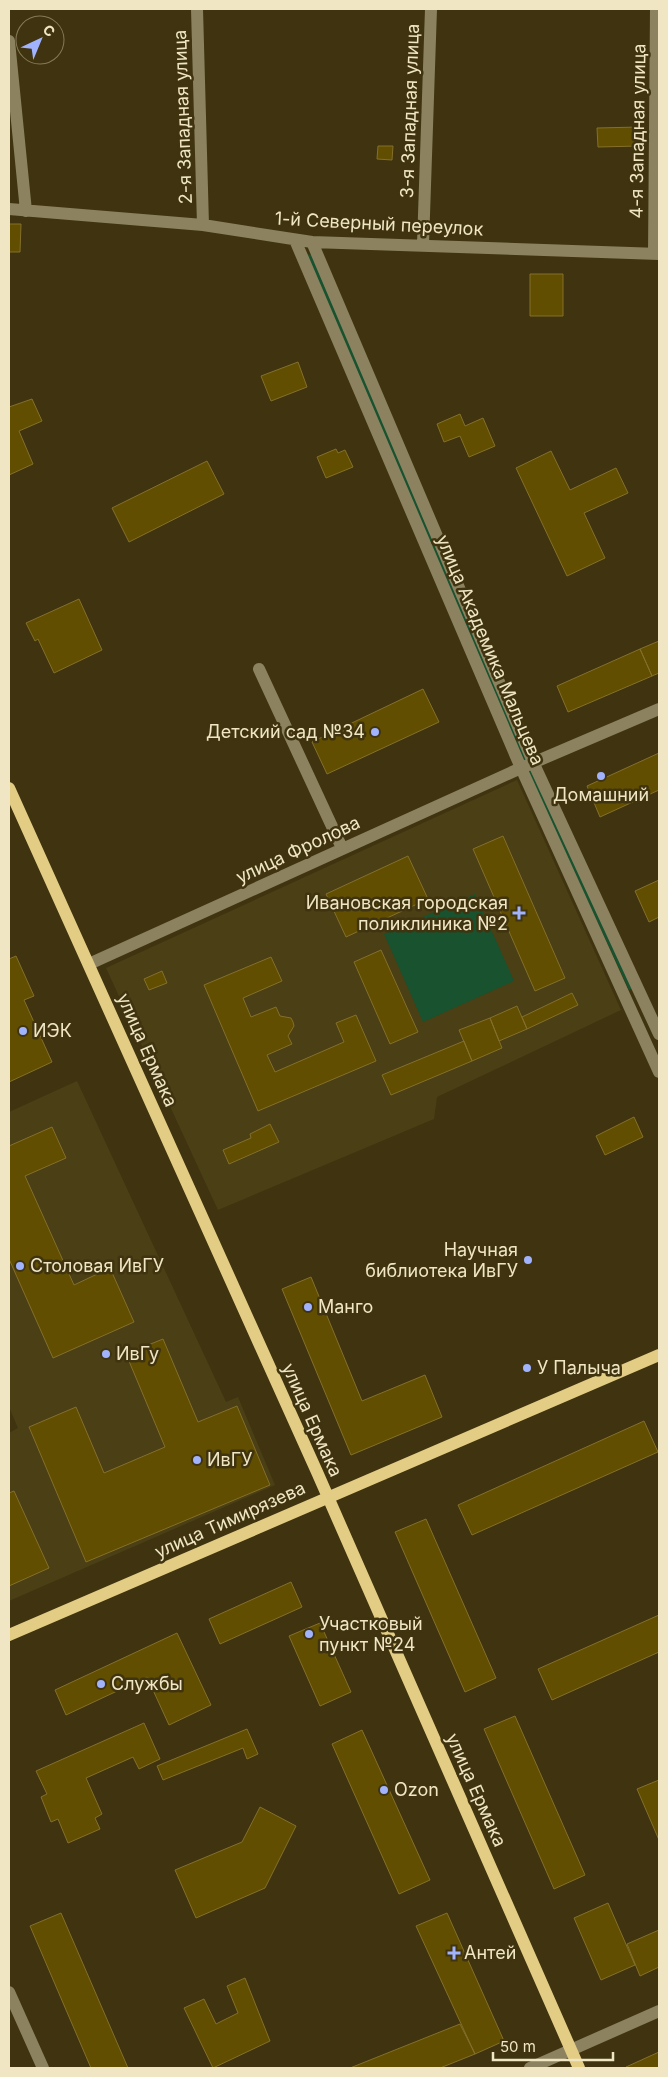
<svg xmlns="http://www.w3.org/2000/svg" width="668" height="2077" font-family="Inter,sans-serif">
  <rect width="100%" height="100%" fill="#3f340f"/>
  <path fill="#4a3f15" d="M 517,780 L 621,1010 L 437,1097 L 434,1119 L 218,1210 L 106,968 Z
    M 77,1081 L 226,1402 L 238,1397 L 275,1485 L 9,1601 L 9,1433 L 18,1428 L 9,1407 L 9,1112 Z"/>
  <path fill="#18522f" d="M 304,254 L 313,255 L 528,760 L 523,763 Z
    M 530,768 L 633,988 L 629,990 L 527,770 Z
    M 475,894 L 514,981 L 423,1022 L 384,934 Z"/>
  <path fill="#614e00" stroke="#84702b" d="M 639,127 L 639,146 L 598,147 L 597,128 Z
    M 378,146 L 393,146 L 392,160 L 377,159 Z
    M 9,224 L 21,224 L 20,252 L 9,252 Z
    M 530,274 L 563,274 L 563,316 L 530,316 Z
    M 298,362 L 307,387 L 271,401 L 261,376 Z
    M 32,399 L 42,421 L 19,431 L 33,464 L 9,475 L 9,407 Z
    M 460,414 L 465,426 L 483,418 L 495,446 L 469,457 L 460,436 L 444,442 L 437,424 Z
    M 336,449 L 338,453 L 345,450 L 353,467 L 326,478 L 317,457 Z
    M 551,451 L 570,490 L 616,468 L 628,493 L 584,513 L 605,558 L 567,576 L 516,468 Z
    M 207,461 L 224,494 L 129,542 L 112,508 Z
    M 79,599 L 102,650 L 54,673 L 38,639 L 35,641 L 26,623 Z
    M 659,641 L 659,673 L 652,676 L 640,649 Z
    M 640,649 L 652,676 L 568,712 L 557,686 Z
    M 423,689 L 439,722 L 327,774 L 312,742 Z
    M 659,753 L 659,790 L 600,817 L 587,786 Z
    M 503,836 L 565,978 L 535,991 L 473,849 Z
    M 408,856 L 428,899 L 346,937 L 326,894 Z
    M 659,880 L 659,917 L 649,922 L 635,891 Z
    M 381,950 L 418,1032 L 390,1044 L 354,962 Z
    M 16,956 L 34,996 L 24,1000 L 52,1062 L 9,1082 L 9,959 Z
    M 271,957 L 282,981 L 243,998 L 251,1017 L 276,1007 L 280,1016 L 291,1018 L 293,1022 L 294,1026 L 288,1036 L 292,1044 L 267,1055 L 275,1072 L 344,1042 L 336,1023 L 356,1015 L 376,1061 L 258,1111 L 204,985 Z
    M 162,971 L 167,983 L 149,990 L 144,979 Z
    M 572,993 L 578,1005 L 527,1029 L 522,1017 Z
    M 517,1006 L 527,1029 L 499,1041 L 490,1018 Z
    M 490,1018 L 502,1048 L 472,1061 L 459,1030 Z
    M 464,1041 L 472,1061 L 391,1095 L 382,1075 Z
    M 634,1117 L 643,1137 L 605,1155 L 596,1136 Z
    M 270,1124 L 279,1142 L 229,1164 L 223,1150 L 251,1138 L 250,1134 Z
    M 52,1127 L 66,1158 L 25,1176 L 74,1285 L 110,1268 L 134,1322 L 53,1358 L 9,1259 L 9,1146 Z
    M 311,1277 L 362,1401 L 425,1375 L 442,1417 L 351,1455 L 282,1289 Z
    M 163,1339 L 198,1422 L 237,1406 L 270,1485 L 86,1562 L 29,1427 L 76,1407 L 104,1473 L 165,1447 L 126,1354 Z
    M 644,1421 L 658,1452 L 472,1535 L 458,1505 Z
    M 14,1491 L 49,1568 L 9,1586 L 9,1493 Z
    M 426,1519 L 496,1678 L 465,1692 L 395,1532 Z
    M 291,1582 L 302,1607 L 220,1644 L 209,1619 Z
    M 659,1615 L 659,1652 L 552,1700 L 538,1669 Z
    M 320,1623 L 351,1692 L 320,1706 L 289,1636 Z
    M 177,1633 L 211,1705 L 169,1725 L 147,1677 L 66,1715 L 55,1690 Z
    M 515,1716 L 585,1875 L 554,1889 L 484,1729 Z
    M 144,1723 L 160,1759 L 139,1769 L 133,1757 L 86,1778 L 102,1814 L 95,1818 L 100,1829 L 68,1843 L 58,1819 L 51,1822 L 41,1797 L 47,1794 L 36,1771 Z
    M 247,1729 L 258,1754 L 247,1759 L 243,1748 L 163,1780 L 157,1766 Z
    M 362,1730 L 430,1880 L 399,1894 L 332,1744 Z
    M 659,1780 L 659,1840 L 637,1789 Z
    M 260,1807 L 296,1826 L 265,1888 L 196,1918 L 175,1870 L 242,1842 Z
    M 608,1903 L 635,1965 L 601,1980 L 574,1918 Z
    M 61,1913 L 128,2068 L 91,2068 L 30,1926 Z
    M 447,1913 L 504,2041 L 475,2054 L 416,1926 Z
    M 659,1930 L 659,1967 L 640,1976 L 627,1944 Z
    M 245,1978 L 270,2041 L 213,2068 L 184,2008 L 204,1999 L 216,2024 L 238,2013 L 227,1986 Z
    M 460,2024 L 475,2054 L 440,2068 L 350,2068 Z
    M 659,2052 L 659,2068 L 627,2068 L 626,2067 Z"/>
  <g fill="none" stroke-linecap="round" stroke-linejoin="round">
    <path stroke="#8c8260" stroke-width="12" d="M 197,9 L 203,225
      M 9,41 L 26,211
      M 9,209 L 203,225 L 312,242 L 659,254
      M 295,240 L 521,768 L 659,1072
      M 312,242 L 533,762 L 659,1034
      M 423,244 L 431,9
      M 654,253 L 656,9
      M 259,669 L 342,848
      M 89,964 L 521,768 L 659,709
      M 9,1992 L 43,2068
      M 530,2068 L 659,2011"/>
    <path stroke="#e3cd85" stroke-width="12" d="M 9,788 L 317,1472 L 579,2068
      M 9,1635 L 659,1355"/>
  </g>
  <g fill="#a1b3fd" stroke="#3f340f" stroke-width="2">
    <circle cx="375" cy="732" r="5"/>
    <circle cx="601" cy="776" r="5"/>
    <path d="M516.5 905.5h5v5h5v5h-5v5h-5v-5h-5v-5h5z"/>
    <circle cx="23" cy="1031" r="5"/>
    <circle cx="528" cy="1260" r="5"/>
    <circle cx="20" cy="1266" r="5"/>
    <circle cx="308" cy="1307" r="5"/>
    <circle cx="106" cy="1354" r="5"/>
    <circle cx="527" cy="1368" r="5"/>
    <circle cx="197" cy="1460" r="5"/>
    <circle cx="309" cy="1634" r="5"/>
    <circle cx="101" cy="1684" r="5"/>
    <circle cx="384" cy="1790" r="5"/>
    <path d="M451.5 1945.5h5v5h5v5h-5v5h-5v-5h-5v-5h5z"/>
  </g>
  <g text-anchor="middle" stroke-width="5" stroke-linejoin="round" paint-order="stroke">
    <g font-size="18" fill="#f0e6c4" stroke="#3f340f">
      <text transform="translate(410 111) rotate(-88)" y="6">3-я Западная улица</text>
      <text transform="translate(183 117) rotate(-92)" y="6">2-я Западная улица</text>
      <text transform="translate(638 131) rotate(-89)" y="6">4-я Западная улица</text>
      <text transform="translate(379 224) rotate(3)" y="6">1-й Северный переулок</text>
      <text transform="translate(490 650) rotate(67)" y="6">улица Академика Мальцева</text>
      <text transform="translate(298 850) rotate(-25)" y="6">улица Фролова</text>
      <text transform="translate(147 1050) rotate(66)" y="6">улица Ермака</text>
      <text transform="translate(312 1420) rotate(66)" y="6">улица Ермака</text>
      <text transform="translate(230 1520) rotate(-24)" y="6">улица Тимирязева</text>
      <text transform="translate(476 1790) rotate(66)" y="6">улица Ермака</text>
    </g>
    <g font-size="18" fill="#f0e6c4" stroke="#3f340f" text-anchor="start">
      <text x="365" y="738" text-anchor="end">Детский сад №34</text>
      <text x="601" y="801" text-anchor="middle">Домашний</text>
      <text x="508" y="909" text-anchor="end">Ивановская городская<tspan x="508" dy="21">поликлиника №2</tspan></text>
      <text x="33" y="1037">ИЭК</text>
      <text x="518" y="1256" text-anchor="end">Научная<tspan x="518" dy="21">библиотека ИвГУ</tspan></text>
      <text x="30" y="1272">Столовая ИвГУ</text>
      <text x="318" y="1313">Манго</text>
      <text x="116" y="1360">ИвГу</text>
      <text x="537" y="1374">У Палыча</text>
      <text x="207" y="1466">ИвГУ</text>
      <text x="319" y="1630">Участковый<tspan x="319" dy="21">пункт №24</tspan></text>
      <text x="111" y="1690">Службы</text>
      <text x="394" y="1796">Ozon</text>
      <text x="464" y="1959">Антей</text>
    </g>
  </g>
  <rect width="668" height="2077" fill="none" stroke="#f0e6c4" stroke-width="20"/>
  <g transform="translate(40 40) rotate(44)"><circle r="24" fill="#3f340f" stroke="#867b57"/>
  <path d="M0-4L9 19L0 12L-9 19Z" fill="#a1b3fd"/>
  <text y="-8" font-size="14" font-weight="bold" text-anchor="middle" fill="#f0e6c4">С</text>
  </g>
  <path d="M493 2052v8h120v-8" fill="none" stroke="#f0e6c4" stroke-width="2.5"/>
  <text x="500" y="2052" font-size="15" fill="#f0e6c4" stroke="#3f340f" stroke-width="4" paint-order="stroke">50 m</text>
</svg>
